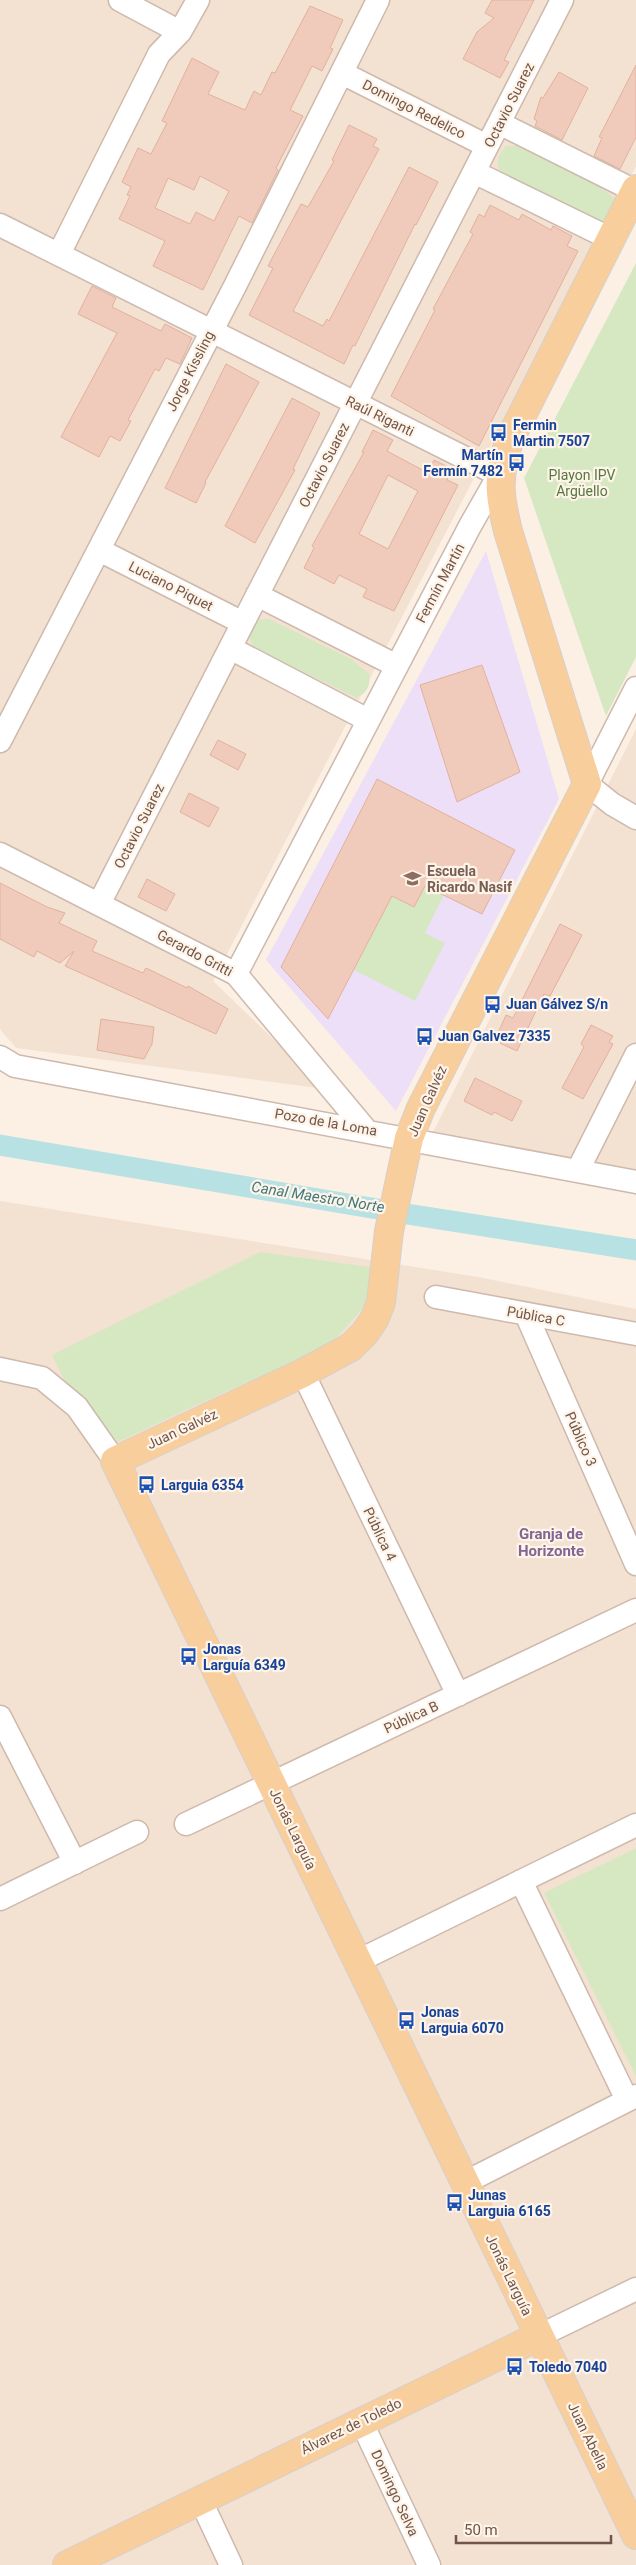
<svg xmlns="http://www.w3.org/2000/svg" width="636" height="2565" font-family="Roboto,sans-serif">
  <rect width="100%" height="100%" fill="#fbf0e3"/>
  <path fill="#f3e1d1" d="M 0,0 L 636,0 L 636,166 L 213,981 L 325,1089 L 16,1048 L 0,1029 Z
    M 636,729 L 636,1178 L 432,1134 Z
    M 0,1201 L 478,1277 L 636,1309 L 636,2565 L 0,2565 Z"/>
  <path fill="#eddff7" d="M 486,551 L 559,799 L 396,1111 L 266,960 Z"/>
  <path fill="#d5e8c2" d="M 506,146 L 517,146 L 599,186 L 617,200 L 604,225 L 502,175 C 495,162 497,157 506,146 Z
    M 636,263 L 636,657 L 606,716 L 524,478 Z
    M 269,619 L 351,659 L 369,674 C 371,686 367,692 357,698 L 254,648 C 247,636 250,630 258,620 Z
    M 425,886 L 444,895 L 425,933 L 445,943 L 415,1001 L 354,970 L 392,896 L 414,907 Z
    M 260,1252 L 376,1268 L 363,1308 L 329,1346 L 192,1407 L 118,1442 L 65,1381 L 52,1355 Z
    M 636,1848 L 636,2076 L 544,1893 Z"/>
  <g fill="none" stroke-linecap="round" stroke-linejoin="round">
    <path stroke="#b8e1e4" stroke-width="21" d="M 0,1145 L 407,1214 L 636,1250"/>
  </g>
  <path fill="#f0cbbb" stroke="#e2b19c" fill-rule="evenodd" d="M 492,0 L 534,0 L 504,60 L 509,62 L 500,78 L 463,59 L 477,32 L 494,18 L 485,13 Z
    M 310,6 L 343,20 L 330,48 L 333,49 L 322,71 L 312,66 L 290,110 L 303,116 L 276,168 L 278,170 L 252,223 L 239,216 L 203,290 L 153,266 L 165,241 L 119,219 L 130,196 L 127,195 L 131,187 L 122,182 L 138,148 L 151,154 L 167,123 L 162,121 L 192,58 L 219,72 L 208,94 L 245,110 L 254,91 L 261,95 L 272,72 L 275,73 ZM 200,176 L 229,191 L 214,221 L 196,212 L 190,224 L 155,208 L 168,178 L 194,190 Z
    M 636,65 L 636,137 L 620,169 L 594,156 L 602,138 L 599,137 Z
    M 559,72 L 588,88 L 562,140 L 535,126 L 537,121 L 534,119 L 541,97 L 543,98 Z
    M 349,125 L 377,139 L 373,146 L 379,149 L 293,311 L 323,326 L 327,319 L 329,321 L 409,167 L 438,182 L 416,225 L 415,224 L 355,346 L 353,345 L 344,364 L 249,315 L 273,268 L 268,266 L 301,204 L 308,207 L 334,161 L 332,160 Z
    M 490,205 L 519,220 L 522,214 L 551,230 L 553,226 L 572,236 L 567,246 L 578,251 L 479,446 L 391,396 L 435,310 L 433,309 L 473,234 L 470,232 L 479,214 L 484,217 Z
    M 92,286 L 116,298 L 112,307 L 161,331 L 165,324 L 192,338 L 180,364 L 166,358 L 159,371 L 155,369 L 128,420 L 131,421 L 120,441 L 110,436 L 99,457 L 61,437 L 117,333 L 78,314 Z
    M 226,364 L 259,382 L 205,482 L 206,483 L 196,503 L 165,488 Z
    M 292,398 L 320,413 L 293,469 L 295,470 L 255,543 L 225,526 Z
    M 373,430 L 393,440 L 387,451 L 428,473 L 434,460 L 452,469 L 447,480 L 458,485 L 394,611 L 363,597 L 367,589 L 339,575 L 334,584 L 304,568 L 314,548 L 312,546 L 364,452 L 362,452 ZM 388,475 L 418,491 L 388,549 L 359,534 Z
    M 482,665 L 520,772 L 457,802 L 420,685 Z
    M 218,740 L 246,754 L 238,770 L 210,755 Z
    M 377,779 L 515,850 L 482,914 L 425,886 L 414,907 L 392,896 L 328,1019 L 281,967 Z
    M 189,793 L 219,808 L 209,827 L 180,812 Z
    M 147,879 L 175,894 L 166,911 L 138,897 Z
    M 0,883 L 47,907 L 65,913 L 59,923 L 97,941 L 92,951 L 143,973 L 146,968 L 187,988 L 188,986 L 228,1009 L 216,1034 L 65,966 L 74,951 L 60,963 L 37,951 L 34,957 L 0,939 Z
    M 560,924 L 582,935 L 550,996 L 544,994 L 517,1051 L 500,1043 L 504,1036 L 498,1033 L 506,1015 L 513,1018 Z
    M 101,1019 L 154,1027 L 152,1044 L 144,1059 L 97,1050 Z
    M 591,1025 L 613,1036 L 609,1042 L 613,1044 L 583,1099 L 562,1088 L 584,1047 L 581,1044 Z
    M 475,1078 L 522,1101 L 512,1121 L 494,1112 L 492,1115 L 464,1101 Z"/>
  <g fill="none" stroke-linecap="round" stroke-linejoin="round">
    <defs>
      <path id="minor" d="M 180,32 L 198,0
        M 342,73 L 487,146
        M 499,123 L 635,191
        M 474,172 L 611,239
        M 0,225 L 499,475 L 470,526 L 236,974
        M 59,254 L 159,54 L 180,32 L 120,0
        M 99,550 L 243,623
        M 257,595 L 397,666
        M 230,648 L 368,720
        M 636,688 L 587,784 L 612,804 L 636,818
        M 0,741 L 235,286 L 378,0
        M 0,854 L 236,974 L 366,1130
        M 99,904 L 562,0
        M 0,1057 L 15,1066 L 636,1182
        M 578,1170 L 636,1055
        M 436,1297 L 636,1334
        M 526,1314 L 636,1564
        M 0,1369 L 42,1378 L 77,1407 L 115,1461
        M 303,1373 L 458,1695
        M 0,1717 L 75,1863
        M 186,1824 L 636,1610
        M 521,1881 L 627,2100
        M 0,1899 L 137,1832
        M 358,1961 L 636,1825
        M 464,2183 L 636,2096
        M 539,2336 L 636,2289
        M 361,2421 L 429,2565
        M 200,2499 L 231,2565"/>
      <path id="major" d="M 636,189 L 509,441 C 497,479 499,494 508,531 L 587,784 L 421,1108 L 409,1138 L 389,1231 L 381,1302 L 375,1318 L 365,1333 L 351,1347 L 303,1373 L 115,1461 L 636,2535
        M 67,2565 L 539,2336"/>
    </defs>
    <use href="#minor" stroke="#ceb9ad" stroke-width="25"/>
    <use href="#major" stroke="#d8cfcc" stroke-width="30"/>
    <use href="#minor" stroke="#fff" stroke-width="22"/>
    <use href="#major" stroke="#f8ce9d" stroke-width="28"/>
  </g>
  <defs>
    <symbol id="bus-bare" viewBox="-9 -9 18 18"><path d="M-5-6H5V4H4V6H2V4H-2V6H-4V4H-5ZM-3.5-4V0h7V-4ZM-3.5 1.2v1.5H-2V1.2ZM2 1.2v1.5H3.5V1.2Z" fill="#1a4fb4" stroke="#fef4e8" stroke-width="2.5" paint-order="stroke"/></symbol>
    <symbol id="school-bare" viewBox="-9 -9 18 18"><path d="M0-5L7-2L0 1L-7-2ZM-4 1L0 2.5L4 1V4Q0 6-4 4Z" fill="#8d6e63" stroke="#fef4e8" stroke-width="2.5" paint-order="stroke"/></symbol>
  </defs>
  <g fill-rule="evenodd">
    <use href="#bus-bare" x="486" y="420" width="25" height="25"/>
    <use href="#bus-bare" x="504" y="450" width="25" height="25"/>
    <use href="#school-bare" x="400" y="866" width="25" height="25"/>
    <use href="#bus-bare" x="480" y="992" width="25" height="25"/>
    <use href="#bus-bare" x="412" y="1024" width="25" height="25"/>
    <use href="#bus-bare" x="134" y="1472" width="25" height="25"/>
    <use href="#bus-bare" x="176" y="1644" width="25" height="25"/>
    <use href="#bus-bare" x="394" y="2008" width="25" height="25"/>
    <use href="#bus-bare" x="442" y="2190" width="25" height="25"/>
    <use href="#bus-bare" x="502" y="2354" width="25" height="25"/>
  </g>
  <g text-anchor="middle" stroke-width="4.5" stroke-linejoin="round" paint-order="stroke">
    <g font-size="14" fill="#72554a" stroke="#fef4e8">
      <text transform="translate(509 105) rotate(-63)" y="5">Octavio Suarez</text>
      <text transform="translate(414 109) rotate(27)" y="5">Domingo Redelico</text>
      <text transform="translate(190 371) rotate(-63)" y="5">Jorge Kissling</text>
      <text transform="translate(380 416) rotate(26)" y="5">Raúl Riganti</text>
      <text transform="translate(324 465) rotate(-63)" y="5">Octavio Suarez</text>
      <text transform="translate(440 583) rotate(-62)" y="5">Fermín Martín</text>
      <text transform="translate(171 586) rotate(27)" y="5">Luciano Piquet</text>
      <text transform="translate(139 826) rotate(-63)" y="5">Octavio Suarez</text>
      <text transform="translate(195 953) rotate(28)" y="5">Gerardo Gritti</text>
      <text transform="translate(427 1101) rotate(-66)" y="5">Juan Galvéz</text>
      <text transform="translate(326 1122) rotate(10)" y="5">Pozo de la Loma</text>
      <text transform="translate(536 1316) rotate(10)" y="5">Pública C</text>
      <text transform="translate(182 1429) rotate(-25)" y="5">Juan Galvéz</text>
      <text transform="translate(581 1439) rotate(66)" y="5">Público 3</text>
      <text transform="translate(380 1534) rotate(64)" y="5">Pública 4</text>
      <text transform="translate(411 1717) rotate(-25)" y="5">Pública B</text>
      <text transform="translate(293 1829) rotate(64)" y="5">Jonás Larguía</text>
      <text transform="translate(509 2275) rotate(64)" y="5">Jonás Larguía</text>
      <text transform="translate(351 2426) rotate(-26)" y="5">Álvarez de Toledo</text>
      <text transform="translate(588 2436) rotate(64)" y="5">Juan Abella</text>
      <text transform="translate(395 2493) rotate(65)" y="5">Domingo Selva</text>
    </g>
    <g font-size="14" font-weight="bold" fill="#164399" stroke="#fef4e8" text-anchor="start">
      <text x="513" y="430">Fermin<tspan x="513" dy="16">Martin 7507</tspan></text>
      <text x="503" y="460" text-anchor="end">Martín<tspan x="503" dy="16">Fermín 7482</tspan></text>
      <text x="506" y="1009">Juan Gálvez S/n</text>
      <text x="438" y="1041">Juan Galvez 7335</text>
      <text x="161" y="1490">Larguia 6354</text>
      <text x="203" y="1654">Jonas<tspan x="203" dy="16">Larguía 6349</tspan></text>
      <text x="421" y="2017">Jonas<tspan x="421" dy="16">Larguia 6070</tspan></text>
      <text x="468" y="2200">Junas<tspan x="468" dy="16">Larguia 6165</tspan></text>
      <text x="529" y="2372">Toledo 7040</text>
    </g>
    <g font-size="14" fill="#567842" stroke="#fef4e8">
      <text x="582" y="480">Playon IPV<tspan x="582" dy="16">Argüello</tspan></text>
    </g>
    <g font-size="14" font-weight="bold" fill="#785e54" stroke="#fef4e8" text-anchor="start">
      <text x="427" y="876">Escuela<tspan x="427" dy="16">Ricardo Nasif</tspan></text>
    </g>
    <g font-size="15" font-style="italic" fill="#41797e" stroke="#fef4e8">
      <text transform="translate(318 1197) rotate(9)" y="5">Canal Maestro Norte</text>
    </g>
    <g font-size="15" font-weight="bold" fill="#816595" stroke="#fef4e8">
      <text x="551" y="1539">Granja de<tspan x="551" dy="17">Horizonte</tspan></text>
    </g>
  </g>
  <path d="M456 2535v8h155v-8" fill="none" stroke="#72554a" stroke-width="2.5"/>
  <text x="464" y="2535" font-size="15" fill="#72554a" stroke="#fef4e8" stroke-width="4" paint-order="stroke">50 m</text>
</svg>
